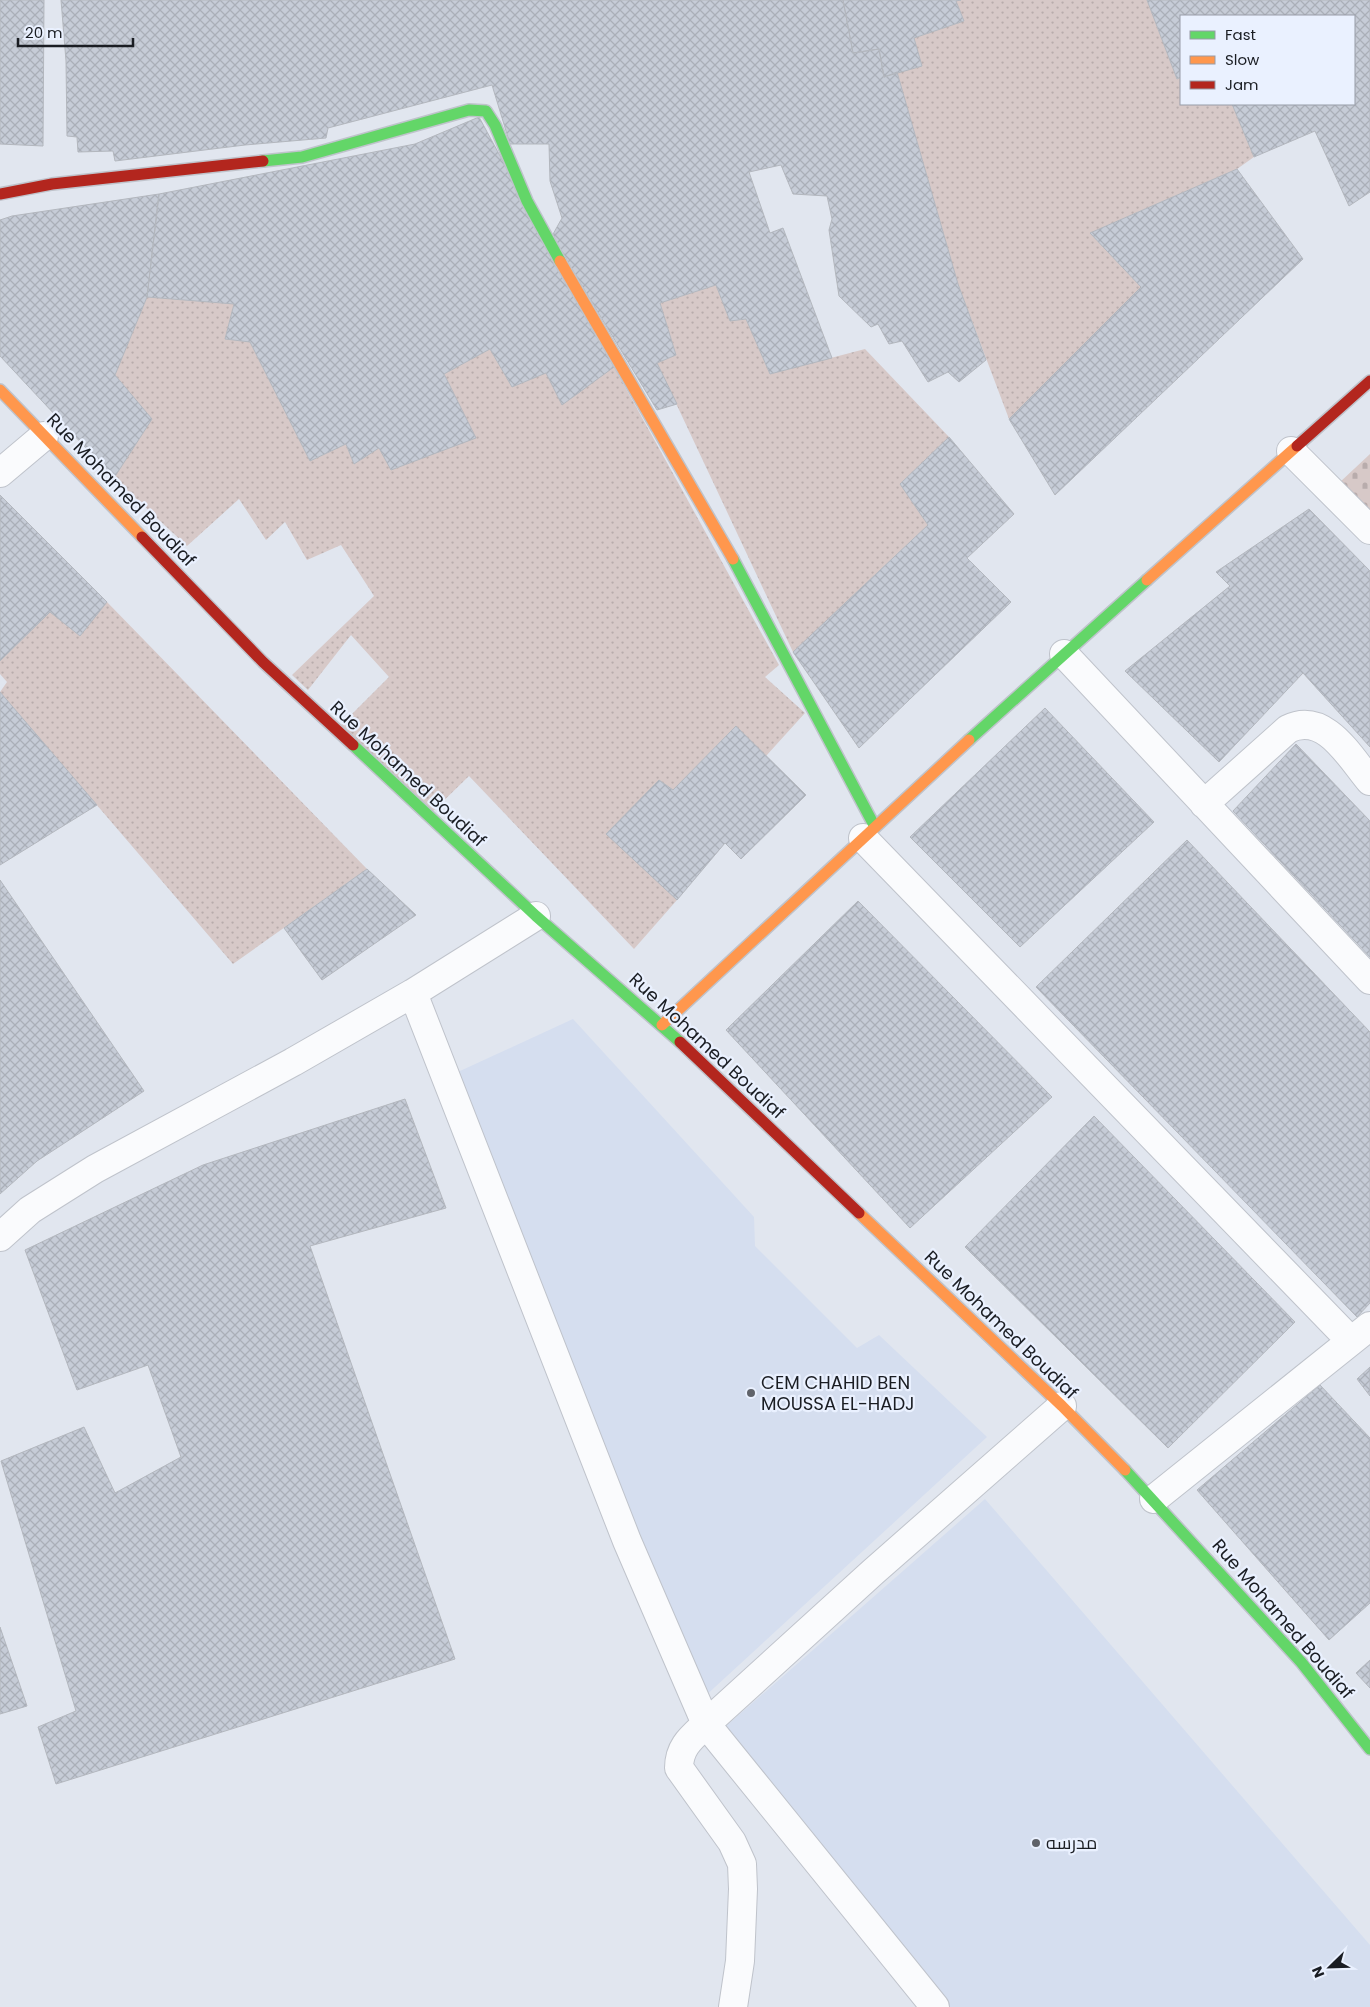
<svg xmlns="http://www.w3.org/2000/svg" width="1370" height="2007" font-family="Poppins,Cairo,sans-serif">
  <defs>
    <pattern id="cemetery-stones" width="16" height="16" patternUnits="userSpaceOnUse" patternTransform="scale(1.25)"><rect width="16" height="16" fill="#d7c9c8"/><path d="M2 7V4a2 2 0 0 1 4 0v3zM10 15v-3a2 2 0 0 1 4 0v3z" fill="#b8acac"/></pattern>
    <pattern id="park-dots" width="8" height="8" patternUnits="userSpaceOnUse" patternTransform="scale(1.25)"><rect width="8" height="8" fill="#d7c9c8"/><path d="M2 2h.1M6 6h.1" fill="none" stroke="#b8acac" stroke-width="1.8" stroke-linecap="round"/></pattern>
    <pattern id="building-cross-hatch" width="8" height="8" patternUnits="userSpaceOnUse" patternTransform="scale(1.25)"><rect width="8" height="8" fill="#c6ccd7"/><path d="M0 0l8 8M0 8l8-8" fill="none" stroke="#aaafb8"/></pattern>
  </defs>
  <rect width="100%" height="100%" fill="#e1e6ef"/>
  <path fill="#d5deef" d="M 573,1019 L 754,1217 L 755,1246 L 857,1348 L 879,1335 L 987,1437 L 690,1710 L 436,1082 Z
    M 985,1499 L 1370,1945 L 1370,2007 L 921,2007 L 708,1742 Z"/>
  <path fill="url(#cemetery-stones)" d="M 1370,454 L 1370,515 L 1339,483 Z"/>
  <path fill="url(#park-dots)" d="M 961,0 L 1147,0 L 1177,79 L 1181,77 L 1181,104 L 1232,104 L 1254,157 L 1237,169 L 1090,233 L 1141,287 L 1009,419 L 958,284 L 897,72 L 922,66 L 914,38 L 964,21 L 956,1 Z
    M 716,285 L 730,321 L 746,319 L 770,374 L 865,349 L 949,437 L 900,484 L 928,525 L 793,652 L 657,363 L 676,355 L 660,303 Z
    M 147,297 L 234,304 L 225,339 L 250,342 L 310,461 L 346,444 L 354,464 L 379,448 L 391,470 L 475,437 L 444,374 L 490,349 L 512,387 L 546,373 L 614,367 L 779,665 L 765,677 L 805,713 L 766,756 L 736,726 L 673,790 L 659,780 L 607,834 L 677,900 L 634,949 L 469,776 L 429,815 L 341,725 L 389,677 L 351,635 L 308,690 L 292,675 L 374,596 L 341,545 L 307,560 L 285,522 L 266,540 L 239,499 L 187,546 L 114,478 L 152,419 L 115,375 Z
    M 107,602 L 367,869 L 233,964 L 0,692 L 7,682 L 0,674 L 0,661 L 50,612 L 80,636 Z"/>
  <path fill="url(#building-cross-hatch)" stroke="#b3b7be" d="M 0,0 L 44,0 L 43,146 L 0,144 Z
    M 61,0 L 843,0 L 853,53 L 879,49 L 884,77 L 897,72 L 958,284 L 986,360 L 959,382 L 948,372 L 928,382 L 902,341 L 889,344 L 878,324 L 871,327 L 839,296 L 829,230 L 832,219 L 827,196 L 793,194 L 781,165 L 749,172 L 770,233 L 783,228 L 832,358 L 770,374 L 746,319 L 730,321 L 716,285 L 660,303 L 676,355 L 657,363 L 677,404 L 657,410 L 552,236 L 562,218 L 550,181 L 549,144 L 510,144 L 492,85 L 328,128 L 326,138 L 245,145 L 115,161 L 113,151 L 78,152 L 77,137 L 67,136 L 66,61 Z
    M 843,0 L 961,0 L 956,1 L 964,21 L 914,38 L 922,66 L 884,77 L 879,49 L 853,53 Z
    M 1147,0 L 1370,0 L 1370,192 L 1349,206 L 1315,131 L 1254,157 L 1232,104 L 1354,104 L 1354,16 L 1181,16 L 1181,77 L 1177,79 Z
    M 479,117 L 614,367 L 562,405 L 546,373 L 512,387 L 490,349 L 444,374 L 476,438 L 391,470 L 379,448 L 354,464 L 346,444 L 310,461 L 250,342 L 225,339 L 234,304 L 147,297 L 159,194 L 415,144 Z
    M 1237,169 L 1303,259 L 1055,495 L 1009,419 L 1141,287 L 1090,233 Z
    M 159,194 L 147,297 L 115,375 L 152,419 L 114,478 L 0,356 L 0,220 L 12,216 Z
    M 949,437 L 1014,514 L 967,558 L 1011,602 L 859,748 L 793,652 L 928,525 L 900,484 Z
    M 0,495 L 107,602 L 80,636 L 50,612 L 0,661 Z
    M 1309,509 L 1370,571 L 1370,747 L 1303,673 L 1219,762 L 1125,671 L 1230,586 L 1216,572 Z
    M 0,692 L 97,805 L 0,865 Z
    M 1045,708 L 1154,822 L 1020,947 L 910,837 Z
    M 736,726 L 806,795 L 741,859 L 725,843 L 677,900 L 606,834 L 659,780 L 673,790 Z
    M 1296,744 L 1370,821 L 1370,957 L 1233,811 Z
    M 1187,840 L 1370,1032 L 1370,1303 L 1357,1317 L 1036,987 Z
    M 367,869 L 416,915 L 322,980 L 284,928 Z
    M 0,880 L 144,1091 L 37,1161 L 0,1194 Z
    M 858,901 L 1052,1097 L 910,1228 L 726,1030 Z
    M 405,1099 L 446,1208 L 310,1246 L 455,1659 L 56,1784 L 38,1727 L 76,1711 L 1,1461 L 84,1427 L 115,1493 L 181,1457 L 148,1365 L 77,1390 L 25,1250 L 203,1165 Z
    M 1094,1116 L 1295,1322 L 1168,1448 L 965,1247 Z
    M 1370,1367 L 1370,1396 L 1357,1379 Z
    M 1320,1385 L 1370,1438 L 1370,1603 L 1329,1640 L 1197,1490 Z
    M 0,1627 L 27,1706 L 0,1714 Z
    M 1370,1660 L 1370,1688 L 1356,1673 Z"/>
  <g fill="none" stroke-linecap="round" stroke-linejoin="round">
    <defs>
      <path id="street" d="M 1291,451 L 1370,530
        M 0,473 L 44,436
        M 1064,654 L 1370,980
        M 1204,804 L 1288,729 C 1325,711 1349,756 1370,781
        M 863,838 L 1351,1341
        M 413,993 L 627,1541 L 706,1724 L 935,2007
        M 0,1237 L 30,1210 L 95,1169 L 293,1062 L 413,993 L 536,916
        M 1154,1499 L 1370,1326
        M 733,2007 L 740,1961 L 743,1889 L 742,1864 L 732,1842 L 679,1768 C 679,1747 691,1738 706,1724 L 873,1572 L 1062,1406"/>
      <path id="fast" d="M 263,161 L 302,157 L 469,110 L 486,111 L 495,125 L 527,201 L 560,261
        M 733,559 L 875,827
        M 969,740 L 1147,580
        M 353,745 L 536,916 L 680,1042
        M 1125,1470 L 1301,1662 L 1370,1749"/>
      <path id="slow" d="M 560,261 L 733,559
        M 0,390 L 142,537
        M 1147,580 L 1297,446
        M 662,1025 L 969,740
        M 859,1213 L 1062,1406 L 1125,1470"/>
      <path id="jam" d="M 0,194 L 52,184 L 263,161
        M 1297,446 L 1370,381
        M 142,537 L 263,662 L 353,745
        M 680,1042 L 859,1213"/>
    </defs>
    <use href="#street" stroke="#bfc3cb" stroke-width="30"/>
    <use href="#fast" stroke="#bfc3cb" stroke-width="14"/>
    <use href="#slow" stroke="#bfc3cb" stroke-width="14"/>
    <use href="#jam" stroke="#bfc3cb" stroke-width="14"/>
    <use href="#street" stroke="#fafbfd" stroke-width="28"/>
    <use href="#fast" stroke="#63d668" stroke-width="11"/>
    <use href="#slow" stroke="#ff974d" stroke-width="11"/>
    <use href="#jam" stroke="#b3261e" stroke-width="11"/>
  </g>
  <g fill="#60636a" stroke="#eaf1ff" stroke-width="2">
    <circle cx="751" cy="1393" r="5"/>
    <circle cx="1036" cy="1843" r="5"/>
  </g>
  <g text-anchor="middle" stroke-width="4.5" stroke-linejoin="round" paint-order="stroke">
    <g font-size="18" fill="#1a1d23" stroke="#eaf1ff">
      <text transform="translate(121 490) rotate(46)" y="6">Rue Mohamed Boudiaf</text>
      <text transform="translate(408 774) rotate(43)" y="6">Rue Mohamed Boudiaf</text>
      <text transform="translate(707 1046) rotate(43)" y="6">Rue Mohamed Boudiaf</text>
      <text transform="translate(1001 1325) rotate(44)" y="6">Rue Mohamed Boudiaf</text>
      <text transform="translate(1283 1619) rotate(49)" y="6">Rue Mohamed Boudiaf</text>
    </g>
    <g font-size="18" fill="#1a1d23" stroke="#eaf1ff" text-anchor="start">
      <text x="761" y="1389">CEM CHAHID BEN<tspan x="761" dy="21">MOUSSA EL-HADJ</tspan></text>
      <text x="1046" y="1849">مدرسه</text>
    </g>
  </g>
  <rect x="1180" y="15" width="175" height="90" fill="#eaf1ff" stroke="#979ca7"/>
  <rect x="1190" y="31" width="25" height="8" fill="#63d668" stroke="#979ca7"/>
  <text x="1225" y="40" font-size="15" fill="#1a1d23">Fast</text>
  <rect x="1190" y="56" width="25" height="8" fill="#ff974d" stroke="#979ca7"/>
  <text x="1225" y="65" font-size="15" fill="#1a1d23">Slow</text>
  <rect x="1190" y="81" width="25" height="8" fill="#b3261e" stroke="#979ca7"/>
  <text x="1225" y="90" font-size="15" fill="#1a1d23">Jam</text>
  <g transform="translate(1330 1967) rotate(247)" stroke="#eaf1ff" stroke-width="4" paint-order="stroke">
  <path d="M0-4L9 19L0 12L-9 19Z" fill="#1a1d23"/>
  <text y="-8" font-size="14" font-weight="bold" text-anchor="middle" fill="#1a1d23">N</text>
  </g>
  <path d="M18 38v8h115v-8" fill="none" stroke="#1a1d23" stroke-width="2.5"/>
  <text x="25" y="38" font-size="15" fill="#1a1d23" stroke="#eaf1ff" stroke-width="4" paint-order="stroke">20 m</text>
</svg>
